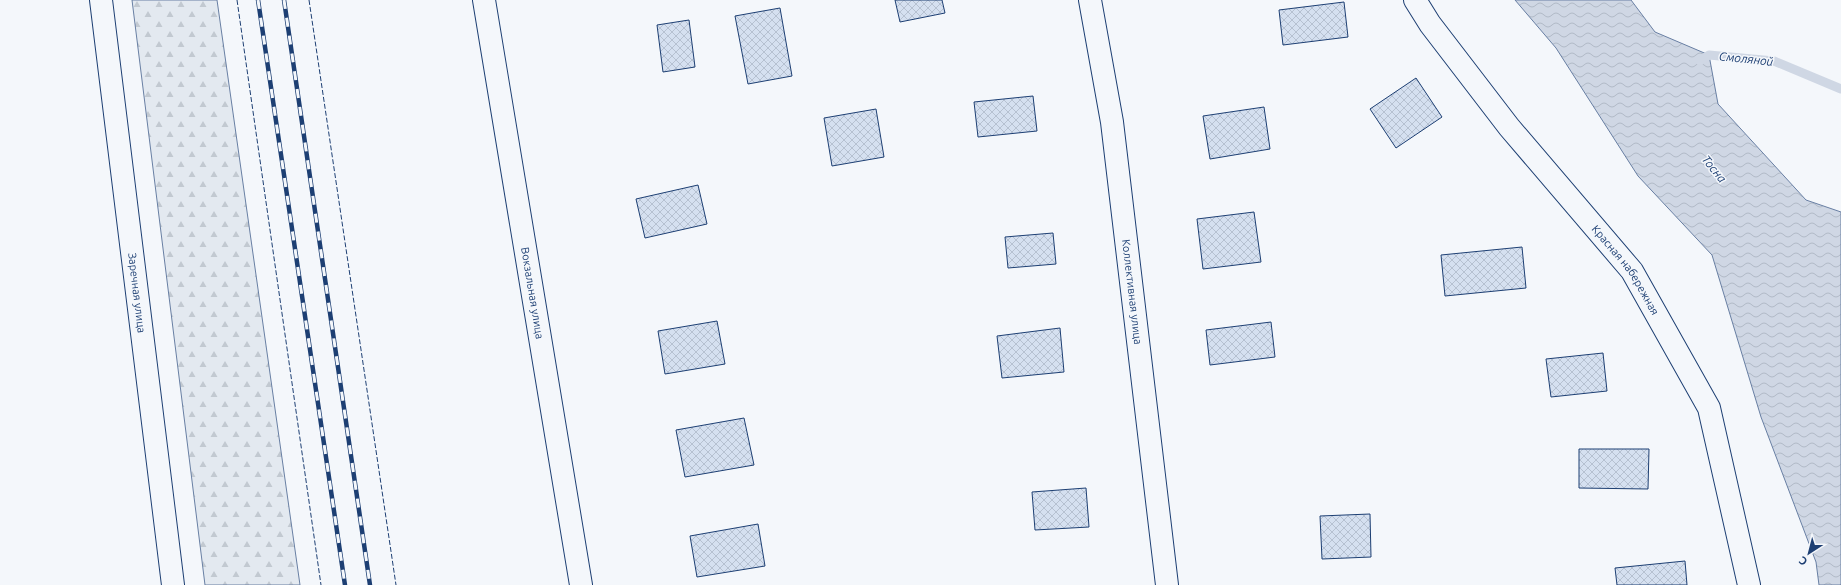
<svg xmlns="http://www.w3.org/2000/svg" width="1841" height="585" font-family="Ubuntu,sans-serif">
  <defs>
    <pattern id="forest-firs" width="22" height="20" patternUnits="userSpaceOnUse"><rect width="22" height="20" fill="#e3e9f0"/><path d="M5 1l3.5 6h-7zM16 11l3.5 6h-7z" fill="#c2c9d1"/></pattern>
    <pattern id="water-waves" width="16" height="10" patternUnits="userSpaceOnUse"><rect width="16" height="10" fill="#cfd7e4"/><path d="M0 5q4-4 8 0t8 0" fill="none" stroke="#b1bac7"/></pattern>
    <pattern id="building-cross-hatch" width="8" height="8" patternUnits="userSpaceOnUse"><rect width="8" height="8" fill="#d5e0f0"/><path d="M0 0l8 8M0 8l8-8" fill="none" stroke="#b6c1d1"/></pattern>
  </defs>
  <rect width="100%" height="100%" fill="#f4f7fb"/>
  <path fill="url(#forest-firs)" stroke="#687fa3" d="M 132,0 L 217,0 L 300,585 L 205,585 Z"/>
  <path fill="url(#water-waves)" stroke="#687fa3" d="M 1515,0 L 1631,0 L 1655,32 L 1709,55 L 1718,104 L 1806,200 L 1841,212 L 1841,585 L 1819,585 L 1816,562 L 1761,417 L 1712,255 L 1638,176 L 1556,48 Z"/>
  <g fill="none" stroke-linecap="round" stroke-linejoin="round">
    <path stroke="#cfd7e4" stroke-width="9" d="M 1700,61 L 1709,55 L 1774,61 L 1841,89"/>
  </g>
  <path fill="url(#building-cross-hatch)" stroke="#1d3f73" d="M 895,0 L 942,0 L 945,13 L 900,22 Z
    M 1344,2 L 1348,37 L 1283,45 L 1279,10 Z
    M 780,8 L 792,76 L 748,84 L 735,16 Z
    M 689,20 L 695,67 L 663,72 L 657,25 Z
    M 1416,78 L 1442,117 L 1396,148 L 1370,109 Z
    M 1033,96 L 1037,131 L 978,137 L 974,102 Z
    M 1264,107 L 1270,149 L 1210,159 L 1203,116 Z
    M 876,109 L 884,157 L 832,166 L 824,118 Z
    M 698,185 L 707,224 L 645,238 L 636,199 Z
    M 1254,212 L 1261,262 L 1203,269 L 1197,219 Z
    M 1053,233 L 1056,264 L 1008,268 L 1005,237 Z
    M 1522,247 L 1526,288 L 1445,296 L 1441,255 Z
    M 717,321 L 725,364 L 665,374 L 658,331 Z
    M 1271,322 L 1275,357 L 1210,365 L 1206,330 Z
    M 1060,328 L 1064,372 L 1002,378 L 997,336 Z
    M 1603,353 L 1607,391 L 1551,397 L 1546,359 Z
    M 744,418 L 754,465 L 685,477 L 676,430 Z
    M 1579,449 L 1649,449 L 1648,489 L 1579,488 Z
    M 1086,488 L 1089,527 L 1035,530 L 1032,492 Z
    M 1370,514 L 1371,557 L 1322,559 L 1320,516 Z
    M 758,524 L 765,566 L 697,577 L 690,536 Z
    M 1685,561 L 1687,585 L 1617,585 L 1615,568 Z"/>
  <g fill="none" stroke-linecap="round" stroke-linejoin="round">
    <defs>
      <g id="street">
        <path id="s1" d="M 101,0 L 173,585"/>
        <path id="s2" d="M 1090,0 L 1112,122 L 1167,585"/>
        <path id="s3" d="M 1415,0 L 1430,24 L 1509,127 L 1632,271 L 1709,408 L 1749,585"/>
      </g>
      <g id="secondary">
        <path id="s4" d="M 484,0 L 581,585"/>
      </g>
    </defs>
    <use href="#street" stroke="#1d3f73" stroke-width="24"/>
    <use href="#secondary" stroke="#1d3f73" stroke-width="24"/>
    <use href="#street" stroke="#f4f7fb" stroke-width="22"/>
    <use href="#secondary" stroke="#f4f7fb" stroke-width="22"/>
    <defs>
      <path id="rail" d="M 258,0 L 345,585
        M 284,0 L 370,585"/>
    </defs>
    <use href="#rail" stroke="#1d3f73" stroke-width="4.5"/>
    <use href="#rail" stroke="#f4f7fb" stroke-width="3" stroke-dasharray="9" stroke-linecap="butt"/>
    <path stroke="#1d3f73" stroke-width="1" stroke-dasharray="5 2" stroke-linecap="butt" d="M 237,0 L 321,585
      M 309,0 L 396,585"/>
  </g>
  <g text-anchor="middle" stroke-width="3" stroke-linejoin="round" paint-order="stroke">
    <g font-size="11" fill="#1d3f73" stroke="#f4f7fb">
      <text dy="4" stroke="none"><textPath href="#s3" startOffset="343">Красная набережная</textPath></text>
      <text dy="4" stroke="none"><textPath href="#s1" startOffset="295">Заречная улица</textPath></text>
      <text dy="4" stroke="none"><textPath href="#s4" startOffset="297">Вокзальная улица</textPath></text>
      <text dy="4" stroke="none"><textPath href="#s2" startOffset="295">Коллективная улица</textPath></text>
    </g>
    <g font-size="12" font-style="italic" fill="#1d3f73" stroke="#f4f7fb">
      <text transform="translate(1746 59) rotate(6)" y="4">Смоляной</text>
      <text transform="translate(1714 169) rotate(51)" y="4">Тосна</text>
    </g>
  </g>
  <g transform="translate(1809 553) rotate(216)" stroke="#f4f7fb" stroke-width="3" paint-order="stroke">
  <path d="M0-3L7 15L0 10L-7 15Z" fill="#1d3f73"/>
  <text y="-6" font-size="11" font-weight="bold" text-anchor="middle" fill="#1d3f73">С</text>
  </g>
</svg>
